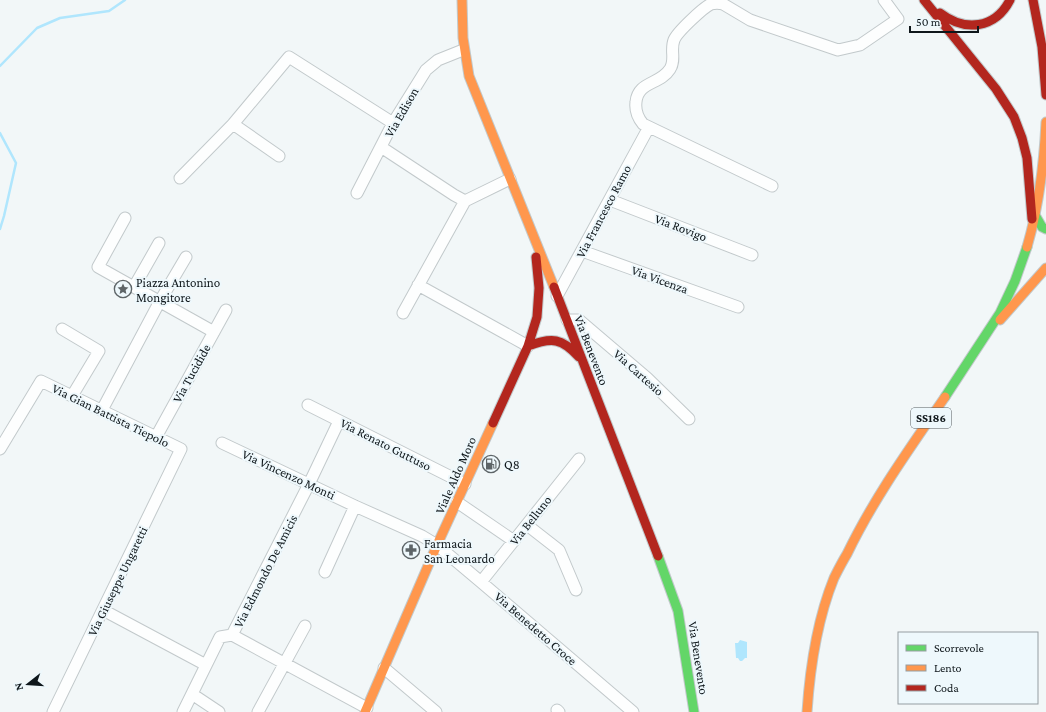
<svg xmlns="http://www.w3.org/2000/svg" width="1046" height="712" font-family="'Crimson Pro',serif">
  <rect width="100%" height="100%" fill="#f2f7f8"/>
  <path fill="#b0e6fd" d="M 740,640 L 747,642 L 747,658 L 745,658 L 742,661 L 740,661 L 738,658 L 736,658 L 735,643 L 738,643 Z"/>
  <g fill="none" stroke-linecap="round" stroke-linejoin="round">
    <path stroke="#b0e6fd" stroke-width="2.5" d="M 0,66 L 37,28 L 60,18 L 109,11 L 125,0
      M 0,133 L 16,163 L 4,216 L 0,229"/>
    <defs>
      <path id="street" d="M 233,124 L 279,156
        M 381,147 L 454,195 L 465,201
        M 180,178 L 233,124 L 289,57 L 393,123
        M 772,186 L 643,124 C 638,118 635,110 636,102 C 638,81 660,85 670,69 C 676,60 670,50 674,40 C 677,32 704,7 711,4 C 715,3 719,3 723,4 L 750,20 L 838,50 L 860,45 L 898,19 L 884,0
        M 357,193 L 393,123 L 426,70 L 438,60 L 463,50
        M 610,200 L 752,255
        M 125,218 L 98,267 L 214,332
        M 582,251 L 738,307
        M 418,285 L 528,346
        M 134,287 L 159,243
        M 557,296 L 649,127
        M 403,313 L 465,201 L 510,179
        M 567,320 L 579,320 L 647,378 L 689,419
        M 62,329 L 99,351 L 72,396
        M 308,405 L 465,484
        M 102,410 L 160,301 L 186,257
        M 156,437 L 226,310
        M 222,443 L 355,506 L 422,536 L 437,545 L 481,582 L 633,712
        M 0,449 L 41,381 L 181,449 L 53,712
        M 457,502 L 514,541
        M 527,525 L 559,550 L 576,590
        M 325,572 L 355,506
        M 481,582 L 579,459
        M 103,610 L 206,665
        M 232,635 L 367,708
        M 384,668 L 436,712
        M 192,694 L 219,712
        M 557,710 L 559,712
        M 183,712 L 220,637 L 232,635 L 309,484 L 339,421
        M 258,712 L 305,626"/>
      <path id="fast" d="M 1035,215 L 1042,227 L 1046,229
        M 945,397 L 1000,313 L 1015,281 L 1027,247
        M 658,556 L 678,611 L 694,712"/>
      <path id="slow" d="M 462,0 L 463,38 L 469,76 L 554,287
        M 1027,247 C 1039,206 1044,164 1046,122
        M 1000,320 L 1046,268
        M 365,712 L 437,545 L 493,423
        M 807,712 C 810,667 817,620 834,578 C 838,570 842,562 847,554 C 874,498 910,448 945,397"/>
      <path id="jam" d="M 924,0 L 996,89 L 1014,117 L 1022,138 L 1027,158 L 1032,219
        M 1033,0 L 1042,47 L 1046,95
        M 940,13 C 965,32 995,29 1010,0
        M 554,287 L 658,556
        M 528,346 C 552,337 562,338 579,357
        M 493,423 L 528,346 L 537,317 L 539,288 L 536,257"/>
    </defs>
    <use href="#street" stroke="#c2c9cb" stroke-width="13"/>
    <use href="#fast" stroke="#c2c9cb" stroke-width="11"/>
    <use href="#slow" stroke="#c2c9cb" stroke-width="11"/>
    <use href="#jam" stroke="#c2c9cb" stroke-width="11"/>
    <use href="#street" stroke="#fdfefe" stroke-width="11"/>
    <use href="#fast" stroke="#63d668" stroke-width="9"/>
    <use href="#slow" stroke="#ff974d" stroke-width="9"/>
    <use href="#jam" stroke="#b3261e" stroke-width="9"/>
  </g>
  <defs>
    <symbol id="sight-ring" viewBox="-11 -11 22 22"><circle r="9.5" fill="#eef8fc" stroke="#5e6568" stroke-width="1.5"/><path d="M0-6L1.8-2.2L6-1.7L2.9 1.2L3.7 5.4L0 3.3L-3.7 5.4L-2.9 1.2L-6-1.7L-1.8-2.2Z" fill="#5e6568"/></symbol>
    <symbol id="fuel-ring" viewBox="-11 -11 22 22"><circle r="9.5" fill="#eef8fc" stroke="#5e6568" stroke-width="1.5"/><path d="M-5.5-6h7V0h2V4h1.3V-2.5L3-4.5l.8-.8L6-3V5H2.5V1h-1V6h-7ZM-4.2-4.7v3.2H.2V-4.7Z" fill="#5e6568"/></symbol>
    <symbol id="pharmacy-ring" viewBox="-11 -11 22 22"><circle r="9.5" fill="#eef8fc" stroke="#5e6568" stroke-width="1.5"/><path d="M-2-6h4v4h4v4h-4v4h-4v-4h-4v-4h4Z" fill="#5e6568"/></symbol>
  </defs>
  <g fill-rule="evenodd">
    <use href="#sight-ring" x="113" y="279" width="20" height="20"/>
    <use href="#fuel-ring" x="481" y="454" width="20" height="20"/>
    <use href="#pharmacy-ring" x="401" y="540" width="20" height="20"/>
  </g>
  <g text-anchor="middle" stroke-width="4" stroke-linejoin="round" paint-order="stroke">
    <rect fill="#eef8fc" stroke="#525a5e" stroke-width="1" x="911" y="408" width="40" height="20" rx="3"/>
    <g font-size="12" font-weight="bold" fill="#0f171b">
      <text x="931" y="422">SS186</text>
    </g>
    <g font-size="13" fill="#0f171b" stroke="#eef8fc">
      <text transform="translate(401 112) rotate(-60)" y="5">Via Edison</text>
      <text transform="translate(603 211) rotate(-62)" y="5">Via Francesco Ramo</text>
      <text transform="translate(681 227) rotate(21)" y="5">Via Rovigo</text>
      <text transform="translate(660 279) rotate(20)" y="5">Via Vicenza</text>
      <text transform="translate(592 350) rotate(69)" y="5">Via Benevento</text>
      <text transform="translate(639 372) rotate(42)" y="5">Via Cartesio</text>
      <text transform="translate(191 373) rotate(-61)" y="5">Via Tucidide</text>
      <text transform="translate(111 415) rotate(26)" y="5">Via Gian Battista Tiepolo</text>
      <text transform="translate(386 444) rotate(27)" y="5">Via Renato Guttuso</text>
      <text transform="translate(289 474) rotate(25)" y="5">Via Vincenzo Monti</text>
      <text transform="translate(455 475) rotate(-66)" y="5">Viale Aldo Moro</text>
      <text transform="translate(530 520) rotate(-52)" y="5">Via Belluno</text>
      <text transform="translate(265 571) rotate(-63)" y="5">Via Edmondo De Amicis</text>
      <text transform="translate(117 581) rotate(-64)" y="5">Via Giuseppe Ungaretti</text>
      <text transform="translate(536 628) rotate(41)" y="5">Via Benedetto Croce</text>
      <text transform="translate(699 658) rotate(81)" y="5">Via Benevento</text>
    </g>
    <g font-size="13" fill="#0f171b" stroke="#eef8fc" text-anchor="start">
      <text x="136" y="287">Piazza Antonino<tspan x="136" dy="15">Mongitore</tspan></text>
      <text x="504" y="469">Q8</text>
      <text x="424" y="548">Farmacia<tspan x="424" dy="15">San Leonardo</tspan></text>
    </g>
  </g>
  <rect x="898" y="632" width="140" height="72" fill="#eef8fc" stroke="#959ea2"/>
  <rect x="906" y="645" width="20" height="6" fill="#63d668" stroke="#959ea2"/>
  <text x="934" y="652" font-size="12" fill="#0f171b">Scorrevole</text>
  <rect x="906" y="665" width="20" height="6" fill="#ff974d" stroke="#959ea2"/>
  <text x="934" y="672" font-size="12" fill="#0f171b">Lento</text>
  <rect x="906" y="685" width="20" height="6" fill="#b3261e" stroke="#959ea2"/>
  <text x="934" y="692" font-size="12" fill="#0f171b">Coda</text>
  <g transform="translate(28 684) rotate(253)" stroke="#eef8fc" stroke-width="3" paint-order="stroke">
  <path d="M0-3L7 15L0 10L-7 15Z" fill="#0f171b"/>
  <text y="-6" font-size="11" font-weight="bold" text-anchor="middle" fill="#0f171b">N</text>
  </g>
  <path d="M910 26v6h68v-6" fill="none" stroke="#0f171b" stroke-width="2"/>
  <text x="916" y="26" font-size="12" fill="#0f171b" stroke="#eef8fc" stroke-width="3" paint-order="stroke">50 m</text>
</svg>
